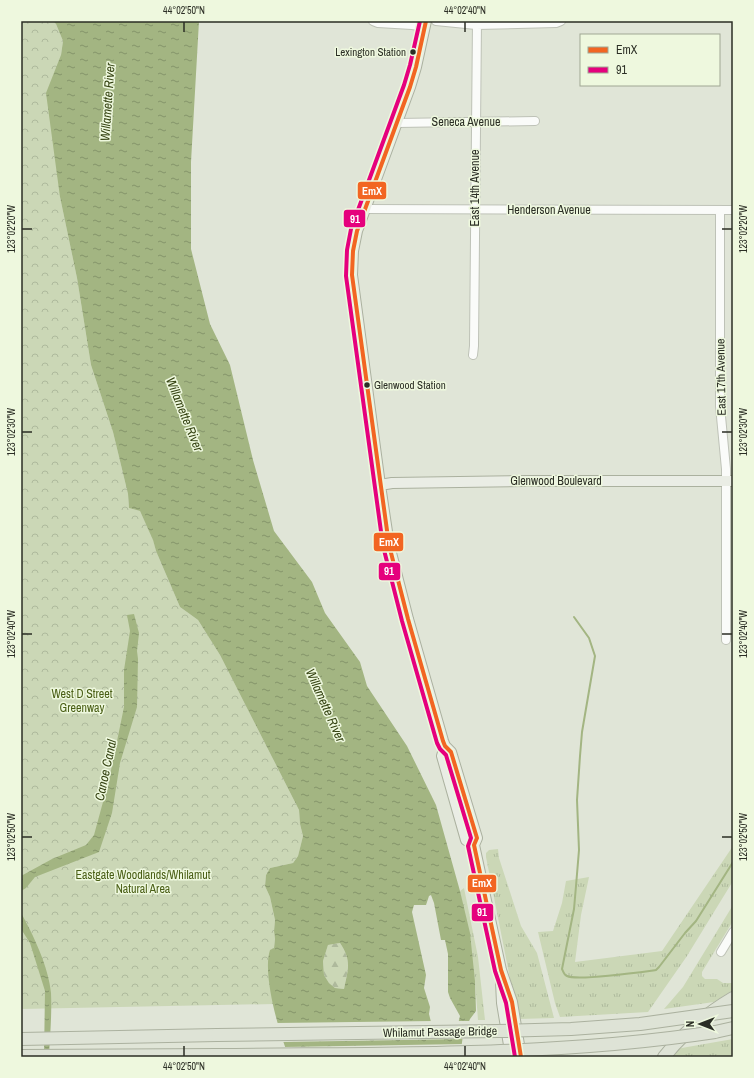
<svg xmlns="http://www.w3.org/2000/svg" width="754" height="1078" font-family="'Archivo Narrow',sans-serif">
  <defs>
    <pattern id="grass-tufts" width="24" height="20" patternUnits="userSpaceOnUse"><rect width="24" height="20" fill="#cbd7b6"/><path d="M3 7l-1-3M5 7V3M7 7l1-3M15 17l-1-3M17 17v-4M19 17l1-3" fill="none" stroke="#aeb99c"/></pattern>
    <pattern id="forest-firs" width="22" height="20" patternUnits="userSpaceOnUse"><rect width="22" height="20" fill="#cbd7b6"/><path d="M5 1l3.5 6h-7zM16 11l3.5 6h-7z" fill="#aeb99c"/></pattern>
    <pattern id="park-crowns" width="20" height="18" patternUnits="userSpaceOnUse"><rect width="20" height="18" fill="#cbd7b6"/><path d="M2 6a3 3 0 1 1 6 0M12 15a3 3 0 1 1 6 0" fill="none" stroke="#aeb99c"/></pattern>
    <pattern id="water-ripples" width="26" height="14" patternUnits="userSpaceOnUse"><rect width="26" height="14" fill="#a3b582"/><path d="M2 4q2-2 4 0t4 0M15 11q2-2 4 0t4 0" fill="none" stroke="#85946a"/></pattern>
  </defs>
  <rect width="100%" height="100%" fill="#e0e5d7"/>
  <path fill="url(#grass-tufts)" d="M 733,846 L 733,881 L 687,956 L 648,1012 L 560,1017 L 555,1003 L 538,932 L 553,931 L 562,903 L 566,881 L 589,877 L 581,915 L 575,962 L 662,951 Z
    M 498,849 L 499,858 L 521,926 L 537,953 L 554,1018 L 518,1019 L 486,857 L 486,853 L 489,850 Z
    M 464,888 L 478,957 L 485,1020 L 478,1020 L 475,981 L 460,891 Z
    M 733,905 L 733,921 L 702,972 L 702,976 L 705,979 L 717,979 L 723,983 L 733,983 L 733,990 L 714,1002 L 664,1009 L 683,987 Z
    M 733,1039 L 733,1057 L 668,1057 L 676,1049 Z"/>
  <path fill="url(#forest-firs)" d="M 340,943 C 352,961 348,969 344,989 L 335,988 L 329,983 L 324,975 L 323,961 L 328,945 Z"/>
  <path fill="url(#park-crowns)" d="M 21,21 L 53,21 L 56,24 L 63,41 L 61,55 L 60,197 L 77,278 L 91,365 L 113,432 L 128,494 L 129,508 L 140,511 L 153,539 L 156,551 L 180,607 L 198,620 L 220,655 L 299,810 L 300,824 L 303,836 L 298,856 L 293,863 L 270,868 L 266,875 L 265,886 L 270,897 L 275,920 L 274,931 L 275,939 L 274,948 L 269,955 L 269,982 L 274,1004 L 21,1009 Z"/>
  <path fill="url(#water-ripples)" fill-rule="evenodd" d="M 53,21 L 199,21 L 191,162 L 191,249 L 210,324 L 230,365 L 253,460 L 274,531 L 312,582 L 325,613 L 360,662 L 367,686 L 407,746 L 436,805 L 460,891 L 470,933 L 475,981 L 476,1011 L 470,1019 L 463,1035 L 460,1057 L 289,1057 C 279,1033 262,974 270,950 L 274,948 L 275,939 L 274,931 L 275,920 L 270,897 L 265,886 L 266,875 L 270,868 L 293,863 L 298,856 L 303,836 L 300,824 L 299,810 L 220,655 L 198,620 L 180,607 L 156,551 L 153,540 L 140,511 L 129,508 L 128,494 L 113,432 L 91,365 L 77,278 L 60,197 L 46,93 L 61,55 L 63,41 L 56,24 ZM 431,895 L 434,903 L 441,940 L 445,940 L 448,954 L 448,992 L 450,998 L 460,1016 L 456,1032 L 432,1026 L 429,1014 L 430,1007 L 424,988 L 426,975 L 412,912 L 414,905 L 426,905 L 429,896 ZM 340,943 C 352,961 348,969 344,989 L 335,988 L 329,983 L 324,975 L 323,961 L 328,945 Z
    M 134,614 L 139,633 L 137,651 L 138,659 L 137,707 L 120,763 L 112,813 L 99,852 L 35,877 L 26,888 L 21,891 L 21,876 L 52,859 L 86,845 L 94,835 L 109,780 L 124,707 L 124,670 L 130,631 L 127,615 Z
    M 21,913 C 33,934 49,968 51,993 C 52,1014 50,1036 49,1057 L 44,1057 L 45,991 L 30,943 L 21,929 Z"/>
  <path fill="#e0e5d7" d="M 433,1021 L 433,1025 L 441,1029 L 455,1030 L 457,1021 L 472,1021 L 465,1039 L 281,1042 L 276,1023 Z
    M 464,1044 L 462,1057 L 287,1057 L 283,1047 Z"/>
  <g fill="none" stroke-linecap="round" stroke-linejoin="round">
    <path stroke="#a3b582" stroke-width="2" d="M 574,617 L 589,638 L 595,656 L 582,732 L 580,756 L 577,800 L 579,850 L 576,886 L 574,909 L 562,969 C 563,971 564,975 567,976 C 577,981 641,972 656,970 L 659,967 L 685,933 L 696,921 L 733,862"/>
    <defs>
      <path id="minor" d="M 373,21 L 378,23 L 412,25 L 425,27
        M 436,21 L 476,25 L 556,23 L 561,21
        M 397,123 L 535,121
        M 365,209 L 733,210
        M 720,210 L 720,406 L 726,469 L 726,640
        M 473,355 L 474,346 L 477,21
        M 721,952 L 733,932"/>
      <path id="major" d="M 426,21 L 416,67 L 410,87 L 357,231 L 353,251 L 352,275 L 380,485 L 389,545 L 408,619 L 443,741 L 445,746 L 451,752 L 477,838 L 474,845 L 501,970 L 512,1002 L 521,1057
        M 380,485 L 392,483 L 523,481 L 733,481
        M 445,746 L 442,756 L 466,840 L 474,845
        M 501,982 L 502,1003 L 511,1057"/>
      <path id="highway" d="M 715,1032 L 733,1028
        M 21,1039 L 217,1035
        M 21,1056 L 218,1055
        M 664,1057 C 683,1033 706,1014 733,998"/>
    </defs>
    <use href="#minor" stroke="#bec2b7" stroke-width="10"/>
    <use href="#major" stroke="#abb19f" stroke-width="12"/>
    <use href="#highway" stroke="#abb19f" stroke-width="14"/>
    <use href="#minor" stroke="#fafbf9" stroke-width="8"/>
    <use href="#major" stroke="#eaede5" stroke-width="10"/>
    <use href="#highway" stroke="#dee3d6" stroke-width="12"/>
    <defs>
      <path id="highway-bridge" d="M 217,1035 L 497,1031 L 571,1029 L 640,1024 L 733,1011
        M 218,1055 C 384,1053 550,1057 715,1032"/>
    </defs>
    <use href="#highway-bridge" stroke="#abb19f" stroke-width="14" stroke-linecap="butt"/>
    <use href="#highway-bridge" stroke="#dee3d6" stroke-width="12"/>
    <defs>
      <path id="bus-1" d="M 426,21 L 416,67 L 410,87 L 357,231 L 353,251 L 352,275 L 389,545 L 408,619 L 443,741 L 445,746 L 451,752 L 477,838 L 474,845 L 501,970 L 512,1002 L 521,1057"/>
      <path id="bus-2" d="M 420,21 L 410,65 L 404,85 L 351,229 L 347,250 L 346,276 L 383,546 L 402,621 L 437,743 L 440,749 L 446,755 L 471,838 L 468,846 L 495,971 L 506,1003 L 515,1057"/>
    </defs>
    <use href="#bus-1" stroke="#eef8de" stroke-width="7"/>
    <use href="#bus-2" stroke="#eef8de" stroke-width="7"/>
    <use href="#bus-1" stroke="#f26522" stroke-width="4"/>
    <use href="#bus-2" stroke="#e5007d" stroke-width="4"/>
  </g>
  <path fill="none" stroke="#2b2e25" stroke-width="1.5" d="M 184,22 L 184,32M 465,22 L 465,32M 22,229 L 32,229M 722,229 L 732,229M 22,432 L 32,432M 722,432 L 732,432M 22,634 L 32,634M 722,634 L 732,634M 22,837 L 32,837M 722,837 L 732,837M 184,1046 L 184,1056M 465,1046 L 465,1056"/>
  <g fill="#2b2e25" stroke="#eef8de" stroke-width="1.5">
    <circle cx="413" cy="52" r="3.5"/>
    <circle cx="367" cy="385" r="3.5"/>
  </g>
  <g text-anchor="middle" stroke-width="3" stroke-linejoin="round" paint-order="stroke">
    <g font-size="11" fill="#2b2e25" stroke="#eef8de" text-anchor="end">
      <text x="406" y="56">Lexington Station</text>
      <text x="374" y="389" text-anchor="start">Glenwood Station</text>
    </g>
    <g font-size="12" fill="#2b2e25" stroke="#eef8de">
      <text x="466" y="126">Seneca Avenue</text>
      <text transform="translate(475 188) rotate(-90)" y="4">East 14th Avenue</text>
      <text x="549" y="214">Henderson Avenue</text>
      <text transform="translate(721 377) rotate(-91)" y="4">East 17th Avenue</text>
      <text x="556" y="485">Glenwood Boulevard</text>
      <text transform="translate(440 1032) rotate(-1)" y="4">Whilamut Passage Bridge</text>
    </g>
    <g font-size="12" fill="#495e15" stroke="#eef8de">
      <text x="82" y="698">West D Street<tspan x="82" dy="14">Greenway</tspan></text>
      <text x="143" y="879">Eastgate Woodlands/Whilamut<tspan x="143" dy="14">Natural Area</tspan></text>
    </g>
    <g font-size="13" font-style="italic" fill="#354312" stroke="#eef8de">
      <text transform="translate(107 102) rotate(-86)" y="5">Willamette River</text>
      <text transform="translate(185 414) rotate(68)" y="5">Willamette River</text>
      <text transform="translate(326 705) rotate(66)" y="5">Willamette River</text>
      <text transform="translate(105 770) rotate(-78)" y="5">Canoe Canal</text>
    </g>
  </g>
  <g stroke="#eef8de" stroke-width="1.5">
    <rect x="357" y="181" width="30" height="19" rx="4" fill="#f26522"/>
    <rect x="343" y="209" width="23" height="19" rx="4" fill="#e5007d"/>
    <rect x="373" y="532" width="31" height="20" rx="4" fill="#f26522"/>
    <rect x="378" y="562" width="23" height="19" rx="4" fill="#e5007d"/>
    <rect x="467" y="874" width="30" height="19" rx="4" fill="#f26522"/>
    <rect x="471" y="903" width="23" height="19" rx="4" fill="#e5007d"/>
  </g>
  <g font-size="11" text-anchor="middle" font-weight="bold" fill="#fff">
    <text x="372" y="195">EmX</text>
    <text x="355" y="223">91</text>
    <text x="389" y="546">EmX</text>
    <text x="389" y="575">91</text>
    <text x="482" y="887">EmX</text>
    <text x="482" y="916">91</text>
  </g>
  <rect width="754" height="1078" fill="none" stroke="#eef8de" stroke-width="44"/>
  <rect x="580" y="34" width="140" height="52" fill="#eef8de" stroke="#a0a794"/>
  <rect x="588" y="47" width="20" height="6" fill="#f26522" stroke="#a0a794"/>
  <text x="616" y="54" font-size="12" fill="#2b2e25">EmX</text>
  <rect x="588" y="67" width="20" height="6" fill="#e5007d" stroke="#a0a794"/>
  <text x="616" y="74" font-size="12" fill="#2b2e25">91</text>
  <g transform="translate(700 1024) rotate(270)" stroke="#eef8de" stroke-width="3" paint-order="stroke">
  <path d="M0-3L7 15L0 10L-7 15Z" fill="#2b2e25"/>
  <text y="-6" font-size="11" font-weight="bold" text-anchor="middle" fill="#2b2e25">N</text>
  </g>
  <rect x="22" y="22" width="710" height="1034" fill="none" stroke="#2b2e25" stroke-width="1.5"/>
  <g font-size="10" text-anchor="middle" fill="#2b2e25">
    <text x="184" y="14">44°02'50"N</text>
    <text x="465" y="14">44°02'40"N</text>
    <text transform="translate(743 229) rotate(-90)" y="4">123°02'20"W</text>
    <text transform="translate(11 229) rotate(-90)" y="4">123°02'20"W</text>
    <text transform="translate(743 432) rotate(-90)" y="4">123°02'30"W</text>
    <text transform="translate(11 432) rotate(-90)" y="4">123°02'30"W</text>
    <text transform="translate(743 634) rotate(-90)" y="4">123°02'40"W</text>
    <text transform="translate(11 634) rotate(-90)" y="4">123°02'40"W</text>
    <text transform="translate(743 837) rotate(-90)" y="4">123°02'50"W</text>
    <text transform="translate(11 837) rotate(-90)" y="4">123°02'50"W</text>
    <text x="184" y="1070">44°02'50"N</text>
    <text x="465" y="1070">44°02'40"N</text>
  </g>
</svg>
